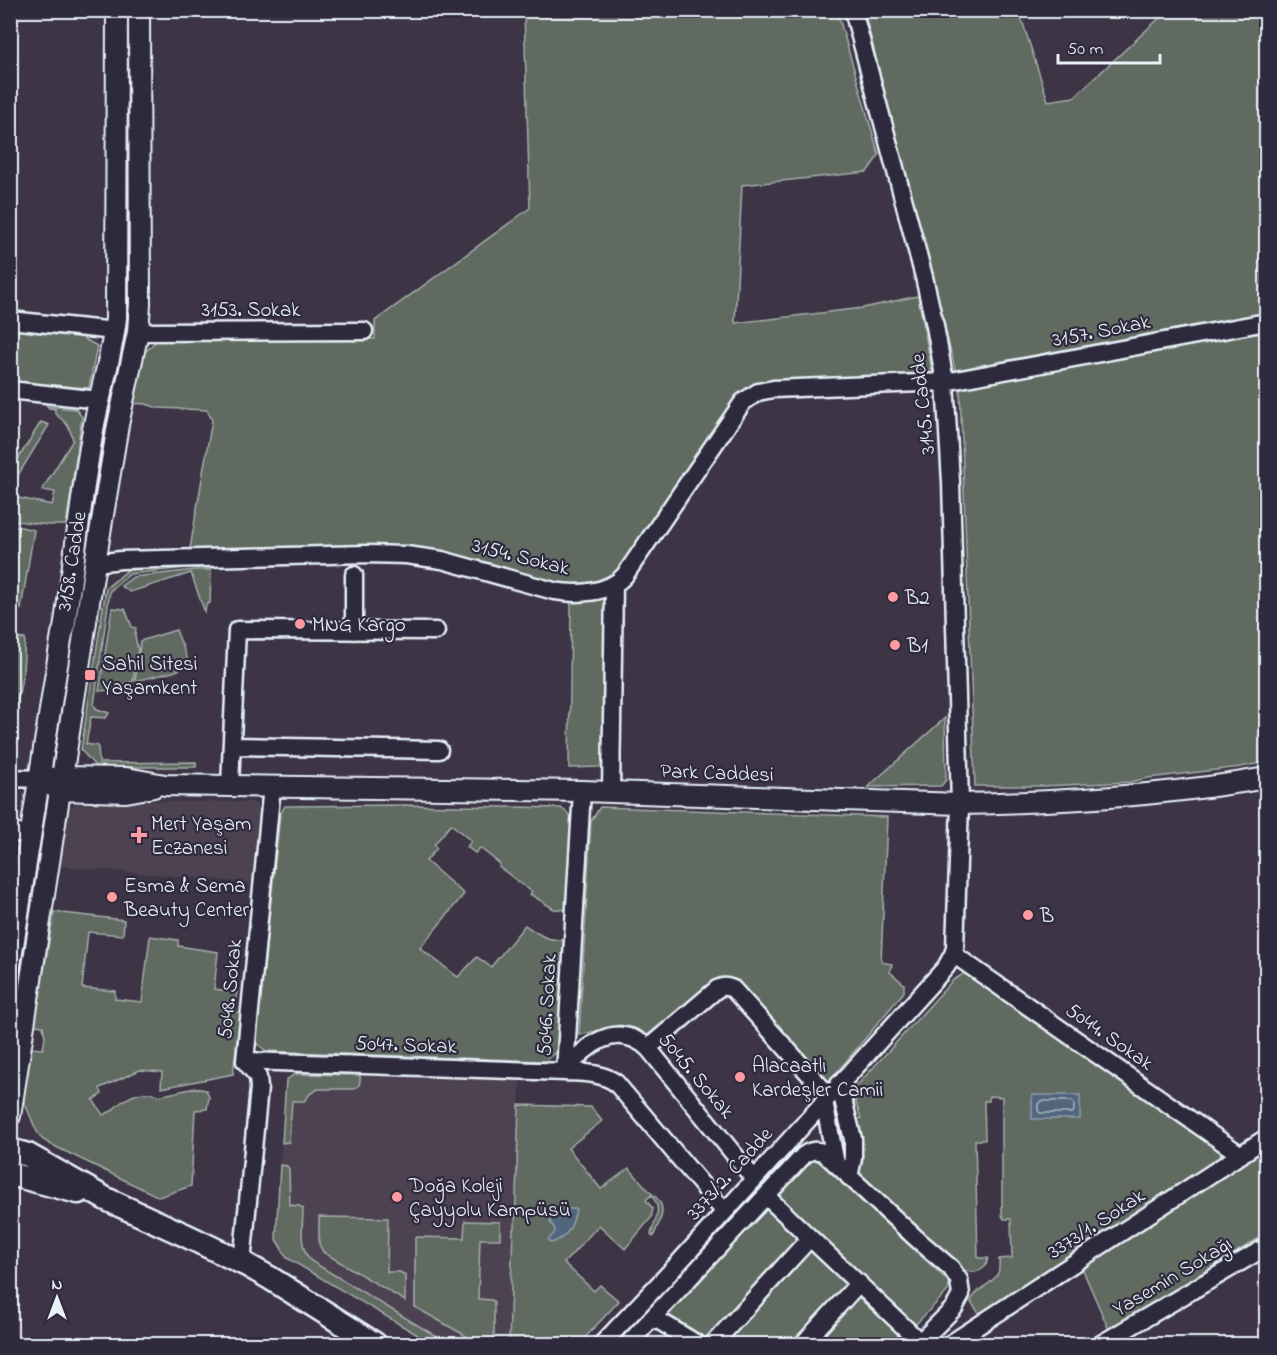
<svg xmlns="http://www.w3.org/2000/svg" width="1277" height="1355" font-family="'Indie Flower',sans-serif">
  <rect width="100%" height="100%" fill="#3d3546"/>
  <filter id="ink" filterUnits="userSpaceOnUse"><feTurbulence type="fractalNoise" baseFrequency=".0167" numOctaves="2"/><feDisplacementMap in="SourceGraphic" scale="12" xChannelSelector="R" yChannelSelector="G"/><feConvolveMatrix kernelMatrix="1 2 1 2 8 2 1 2 1" color-interpolation-filters="sRGB"/></filter>
  <g filter="url(#ink)">
    <path fill="#4e4251" d="M 82,801 L 252,802 L 260,807 L 262,813 L 254,883 L 58,866 L 68,810 L 74,805 Z
      M 295,1074 L 520,1080 L 511,1344 L 433,1344 L 287,1258 L 276,1239 L 280,1166 L 286,1080 Z"/>
    <path fill="#606b60" stroke="#a4aeac" stroke-width="1.5" d="M 524,11 L 837,11 L 879,155 L 867,172 L 742,185 L 735,323 L 863,308 L 918,296 L 933,376 L 761,381 L 736,399 L 620,570 L 594,582 L 568,585 L 543,583 L 430,551 L 333,546 L 190,549 L 212,420 L 207,410 L 158,408 L 146,404 L 129,403 L 143,354 L 156,341 L 207,339 L 375,339 L 375,321 L 530,208 Z
      M 864,11 L 1019,11 L 1048,101 L 1074,97 L 1167,11 L 1266,11 L 1266,314 L 956,372 Z
      M 10,323 L 74,333 L 97,346 L 89,388 L 11,382 Z
      M 1266,332 L 1266,762 L 1241,767 L 1148,778 L 1130,782 L 1042,786 L 975,786 L 960,389 L 1076,365 Z
      M 47,406 L 76,409 L 82,417 L 66,525 L 48,525 L 16,521 L 11,526 L 11,470 L 41,422 L 49,425 L 18,475 L 14,497 L 52,505 L 55,492 L 42,490 L 73,440 C 69,425 67,423 55,414 L 55,409 L 49,408 Z
      M 17,526 L 34,530 L 21,609 L 11,587 L 11,536 L 13,528 Z
      M 215,564 L 215,568 L 186,568 L 130,574 L 110,591 L 94,705 L 97,709 L 109,713 L 106,718 L 91,717 L 86,744 L 98,746 L 99,763 L 196,762 L 196,767 L 96,767 L 81,750 L 106,588 L 128,570 L 186,565 Z
      M 195,570 L 211,570 L 210,603 L 206,605 L 205,613 L 191,573 L 130,592 L 121,586 L 133,577 Z
      M 567,598 L 602,598 L 607,602 L 603,762 L 599,767 L 569,768 L 571,605 Z
      M 112,608 L 125,609 L 132,627 L 136,628 L 135,636 L 138,650 L 133,681 L 111,690 L 99,691 Z
      M 176,630 L 190,665 L 173,672 L 135,681 L 139,653 L 140,641 Z
      M 11,638 L 25,639 L 23,672 L 11,737 L 11,694 L 14,694 L 13,651 L 11,650 Z
      M 945,718 L 946,780 L 941,786 L 868,787 Z
      M 404,805 L 561,808 L 573,818 L 567,910 L 554,909 L 530,894 L 532,892 L 499,867 L 500,864 L 480,848 L 475,853 L 467,847 L 471,841 L 451,824 L 434,845 L 437,848 L 426,861 L 464,894 L 420,948 L 458,977 L 477,957 L 491,967 L 525,925 C 540,935 547,941 565,940 L 558,1051 L 546,1061 L 266,1051 L 256,1043 L 280,815 L 285,806 Z
      M 600,807 L 887,817 L 881,962 L 892,964 L 890,972 L 904,984 L 904,992 L 827,1084 L 717,982 L 646,1036 L 637,1029 L 620,1025 L 579,1035 L 591,821 Z
      M 42,812 L 47,813 L 11,1044 L 11,1005 Z
      M 54,912 L 124,920 L 123,935 L 88,932 L 82,988 L 115,991 L 115,999 L 142,1002 L 150,936 L 178,940 L 178,946 L 218,952 L 214,989 L 237,992 L 235,1012 L 240,1013 L 233,1074 L 161,1088 L 162,1072 L 140,1070 L 100,1088 L 102,1094 L 93,1100 L 103,1115 C 106,1113 109,1112 112,1111 C 114,1109 116,1106 119,1104 C 129,1096 146,1088 159,1096 L 195,1088 L 206,1090 L 209,1097 L 207,1109 L 195,1110 L 191,1186 L 159,1197 L 50,1144 L 42,1139 L 36,1130 L 23,1099 L 31,1048 L 43,1049 L 45,1037 L 43,1026 L 35,1025 Z
      M 965,973 L 976,974 L 1220,1147 L 1221,1159 L 983,1319 L 971,1302 C 975,1288 992,1286 998,1273 C 1000,1269 999,1263 999,1259 L 1012,1258 L 1011,1219 L 1004,1219 L 1002,1215 L 1002,1097 L 989,1096 L 989,1101 L 984,1101 L 985,1140 L 975,1140 L 978,1258 L 988,1258 C 985,1276 970,1273 957,1268 L 855,1170 L 852,1121 L 861,1118 L 852,1091 L 953,980 Z
      M 295,1074 L 360,1075 C 360,1081 361,1087 354,1089 L 318,1089 L 311,1093 L 304,1101 L 292,1101 L 289,1142 L 282,1143 L 286,1080 Z
      M 519,1105 L 591,1107 L 602,1121 L 568,1148 L 601,1189 L 629,1168 L 650,1192 C 670,1206 661,1219 653,1237 L 651,1235 C 654,1218 664,1211 651,1195 L 646,1200 L 653,1209 L 651,1218 L 625,1249 L 599,1225 L 564,1263 L 594,1291 L 600,1285 L 619,1301 L 579,1344 L 509,1344 L 513,1229 L 515,1227 Z
      M 1266,1144 L 1266,1234 L 1109,1330 L 1082,1268 Z
      M 814,1156 L 947,1280 L 949,1286 L 948,1291 L 913,1327 L 778,1199 L 778,1194 Z
      M 280,1165 L 287,1166 L 289,1169 L 290,1205 L 299,1206 L 303,1208 C 303,1227 298,1246 311,1261 L 449,1344 L 433,1344 L 287,1258 L 276,1239 Z
      M 767,1208 L 804,1240 L 711,1341 L 667,1314 Z
      M 319,1217 L 388,1218 L 387,1272 L 400,1272 L 405,1275 L 405,1301 L 323,1252 L 319,1244 Z
      M 465,1221 L 500,1222 L 500,1239 L 480,1239 L 478,1299 L 492,1300 L 494,1302 L 494,1344 L 480,1344 L 415,1307 L 415,1237 L 464,1238 Z
      M 810,1246 L 849,1285 L 795,1344 L 718,1344 Z
      M 860,1291 L 903,1331 L 901,1341 L 897,1344 L 811,1344 Z"/>
    <path fill="#51657c" stroke="#8d9dae" stroke-width="1.5" d="M 1032,1095 L 1080,1095 L 1080,1119 L 1032,1119 Z
      M 560,1209 L 576,1209 C 573,1225 568,1238 551,1243 L 548,1240 L 554,1234 L 555,1229 L 550,1222 L 550,1220 L 558,1215 Z"/>
    <g fill="none" stroke-linecap="round" stroke-linejoin="round">
      <path stroke="#acb9c6" stroke-width="1.5" d="M 1041,1101 L 1072,1101 L 1074,1103 L 1074,1111 L 1072,1113 L 1040,1113 L 1038,1111 L 1038,1104 Z"/>
      <defs>
        <path id="minor" d="M 10,320 L 115,331
          M 138,332 L 364,331
          M 10,390 L 99,400
          M 95,563 L 121,560 L 367,554 L 406,555 L 442,560 L 554,591 C 576,595 609,594 625,575 L 743,402 L 758,392 L 773,389 L 945,382 L 1266,322
          M 354,575 L 354,631
          M 232,746 L 439,750
          M 10,778 L 39,779
          M 230,785 L 237,630 L 436,631
          M 582,791 L 565,1072 C 583,1073 601,1072 616,1083 L 724,1211
          M 611,792 L 614,584
          M 10,833 L 31,833
          M 953,954 L 1241,1155
          M 648,1048 L 717,989 C 723,986 726,986 733,989 L 829,1096
          M 245,1061 L 565,1072 C 585,1045 616,1020 648,1048 L 754,1179
          M 839,1084 L 853,1139 L 853,1158 L 849,1177
          M 824,1101 L 836,1164
          M 766,1196 L 920,1342
          M 242,1263 L 259,1088 L 258,1077 L 245,1061 L 272,786
          M 653,1317 L 697,1344
          M 602,1344 L 673,1269 L 946,967 L 953,954 L 955,948 L 960,804 L 951,482 L 945,382 L 935,326 L 924,277 L 853,10
          M 628,1344 L 804,1155 C 811,1150 815,1150 823,1152 L 918,1240 L 951,1268 L 959,1280 L 961,1295 L 954,1308 L 918,1344
          M 713,1344 L 810,1238
          M 803,1344 L 859,1283
          M 950,1344 L 1266,1138
          M 1101,1344 L 1266,1247"/>
        <path id="tertiary" d="M 39,779 L 62,777 L 126,778 L 165,785 L 582,791 L 960,804 C 1063,802 1165,796 1266,778
          M 50,785 L 60,790 L 126,792 L 154,787
          M 10,965 L 62,634 L 64,629 C 74,563 81,496 93,430 C 100,392 112,355 116,318 L 117,10
          M 10,1116 L 95,563 L 118,425 L 138,332 L 140,304 L 139,10"/>
        <path id="secondary" d="M 10,1150 L 28,1155 L 106,1199 L 185,1235 L 245,1264 L 270,1278 L 375,1344
          M 10,1174 L 78,1192"/>
      </defs>
      <use href="#minor" stroke="#e8f1f8" stroke-width="21"/>
      <use href="#tertiary" stroke="#e8f1f8" stroke-width="24"/>
      <use href="#secondary" stroke="#e8f1f8" stroke-width="27"/>
      <use href="#minor" stroke="#2f2a3d" stroke-width="16"/>
      <use href="#tertiary" stroke="#2f2a3d" stroke-width="20"/>
      <use href="#secondary" stroke="#2f2a3d" stroke-width="22"/>
    </g>
  </g>
  <g fill="#ff9aa2" stroke="#2f2a3d" stroke-width="2">
    <circle cx="893" cy="597" r="6"/>
    <circle cx="300" cy="624" r="6"/>
    <circle cx="895" cy="645" r="6"/>
    <rect x="84" y="669" width="12" height="12" rx="3"/>
    <path d="M136 826h6v6h6v6h-6v6h-6v-6h-6v-6h6z"/>
    <circle cx="112" cy="897" r="6"/>
    <circle cx="1028" cy="915" r="6"/>
    <circle cx="740" cy="1077" r="6"/>
    <circle cx="397" cy="1197" r="6"/>
  </g>
  <g text-anchor="middle" stroke-width="4.5" stroke-linejoin="round" paint-order="stroke">
    <g font-size="21" fill="#e8f1f8" stroke="#2f2a3d">
      <text x="251" y="316">3153. Sokak</text>
      <text transform="translate(1101 330) rotate(-11)" y="7">3157. Sokak</text>
      <text transform="translate(922 404) rotate(-96)" y="7">3145. Cadde</text>
      <text transform="translate(521 556) rotate(14)" y="7">3154. Sokak</text>
      <text transform="translate(71 561) rotate(-81)" y="7">3158. Cadde</text>
      <text transform="translate(717 772) rotate(2)" y="7">Park Caddesi</text>
      <text transform="translate(229 989) rotate(-84)" y="7">5048. Sokak</text>
      <text transform="translate(546 1005) rotate(-87)" y="7">5046. Sokak</text>
      <text transform="translate(1110 1036) rotate(35)" y="7">5044. Sokak</text>
      <text transform="translate(406 1044) rotate(2)" y="7">5047. Sokak</text>
      <text transform="translate(697 1075) rotate(50)" y="7">5045. Sokak</text>
      <text transform="translate(729 1173) rotate(-48)" y="7">3373/2. Cadde</text>
      <text transform="translate(1096 1223) rotate(-33)" y="7">3373/1. Sokak</text>
      <text transform="translate(1172 1276) rotate(-31)" y="7">Yasemin Sokağı</text>
    </g>
    <g font-size="21" fill="#e8f1f8" stroke="#2f2a3d" text-anchor="start">
      <text x="905" y="604">B2</text>
      <text x="312" y="631">MNG Kargo</text>
      <text x="907" y="652">B1</text>
      <text x="102" y="670">Sahil Sitesi<tspan x="102" dy="24">Yaşamkent</tspan></text>
      <text x="151" y="830">Mert Yaşam<tspan x="151" dy="24">Eczanesi</tspan></text>
      <text x="124" y="892">Esma &amp; Sema<tspan x="124" dy="24">Beauty Center</tspan></text>
      <text x="1040" y="922">B</text>
      <text x="752" y="1072">Alacaatlı<tspan x="752" dy="24">Kardeşler Camii</tspan></text>
      <text x="409" y="1192">Doğa Koleji<tspan x="409" dy="24">Çayyolu Kampüsü</tspan></text>
    </g>
  </g>
  <rect width="1277" height="1355" fill="none" stroke="#2f2a3d" stroke-width="36"/>
  <rect x="18" y="18" width="1241" height="1319" fill="none" stroke="#e8f1f8" stroke-width="2" filter="url(#ink)"/>
  <g transform="translate(57 1298)" stroke="#2f2a3d" stroke-width="4.5" paint-order="stroke">
  <path d="M0-4.5L10 22L0 15L-10 22Z" fill="#e8f1f8"/>
  <text y="-9" font-size="16" font-weight="bold" text-anchor="middle" fill="#e8f1f8">N</text>
  </g>
  <path d="M1058 54v9h102v-9" fill="none" stroke="#e8f1f8" stroke-width="3"/>
  <text x="1067" y="54" font-size="18" fill="#e8f1f8" stroke="#2f2a3d" stroke-width="4.5" paint-order="stroke">50 m</text>
</svg>
